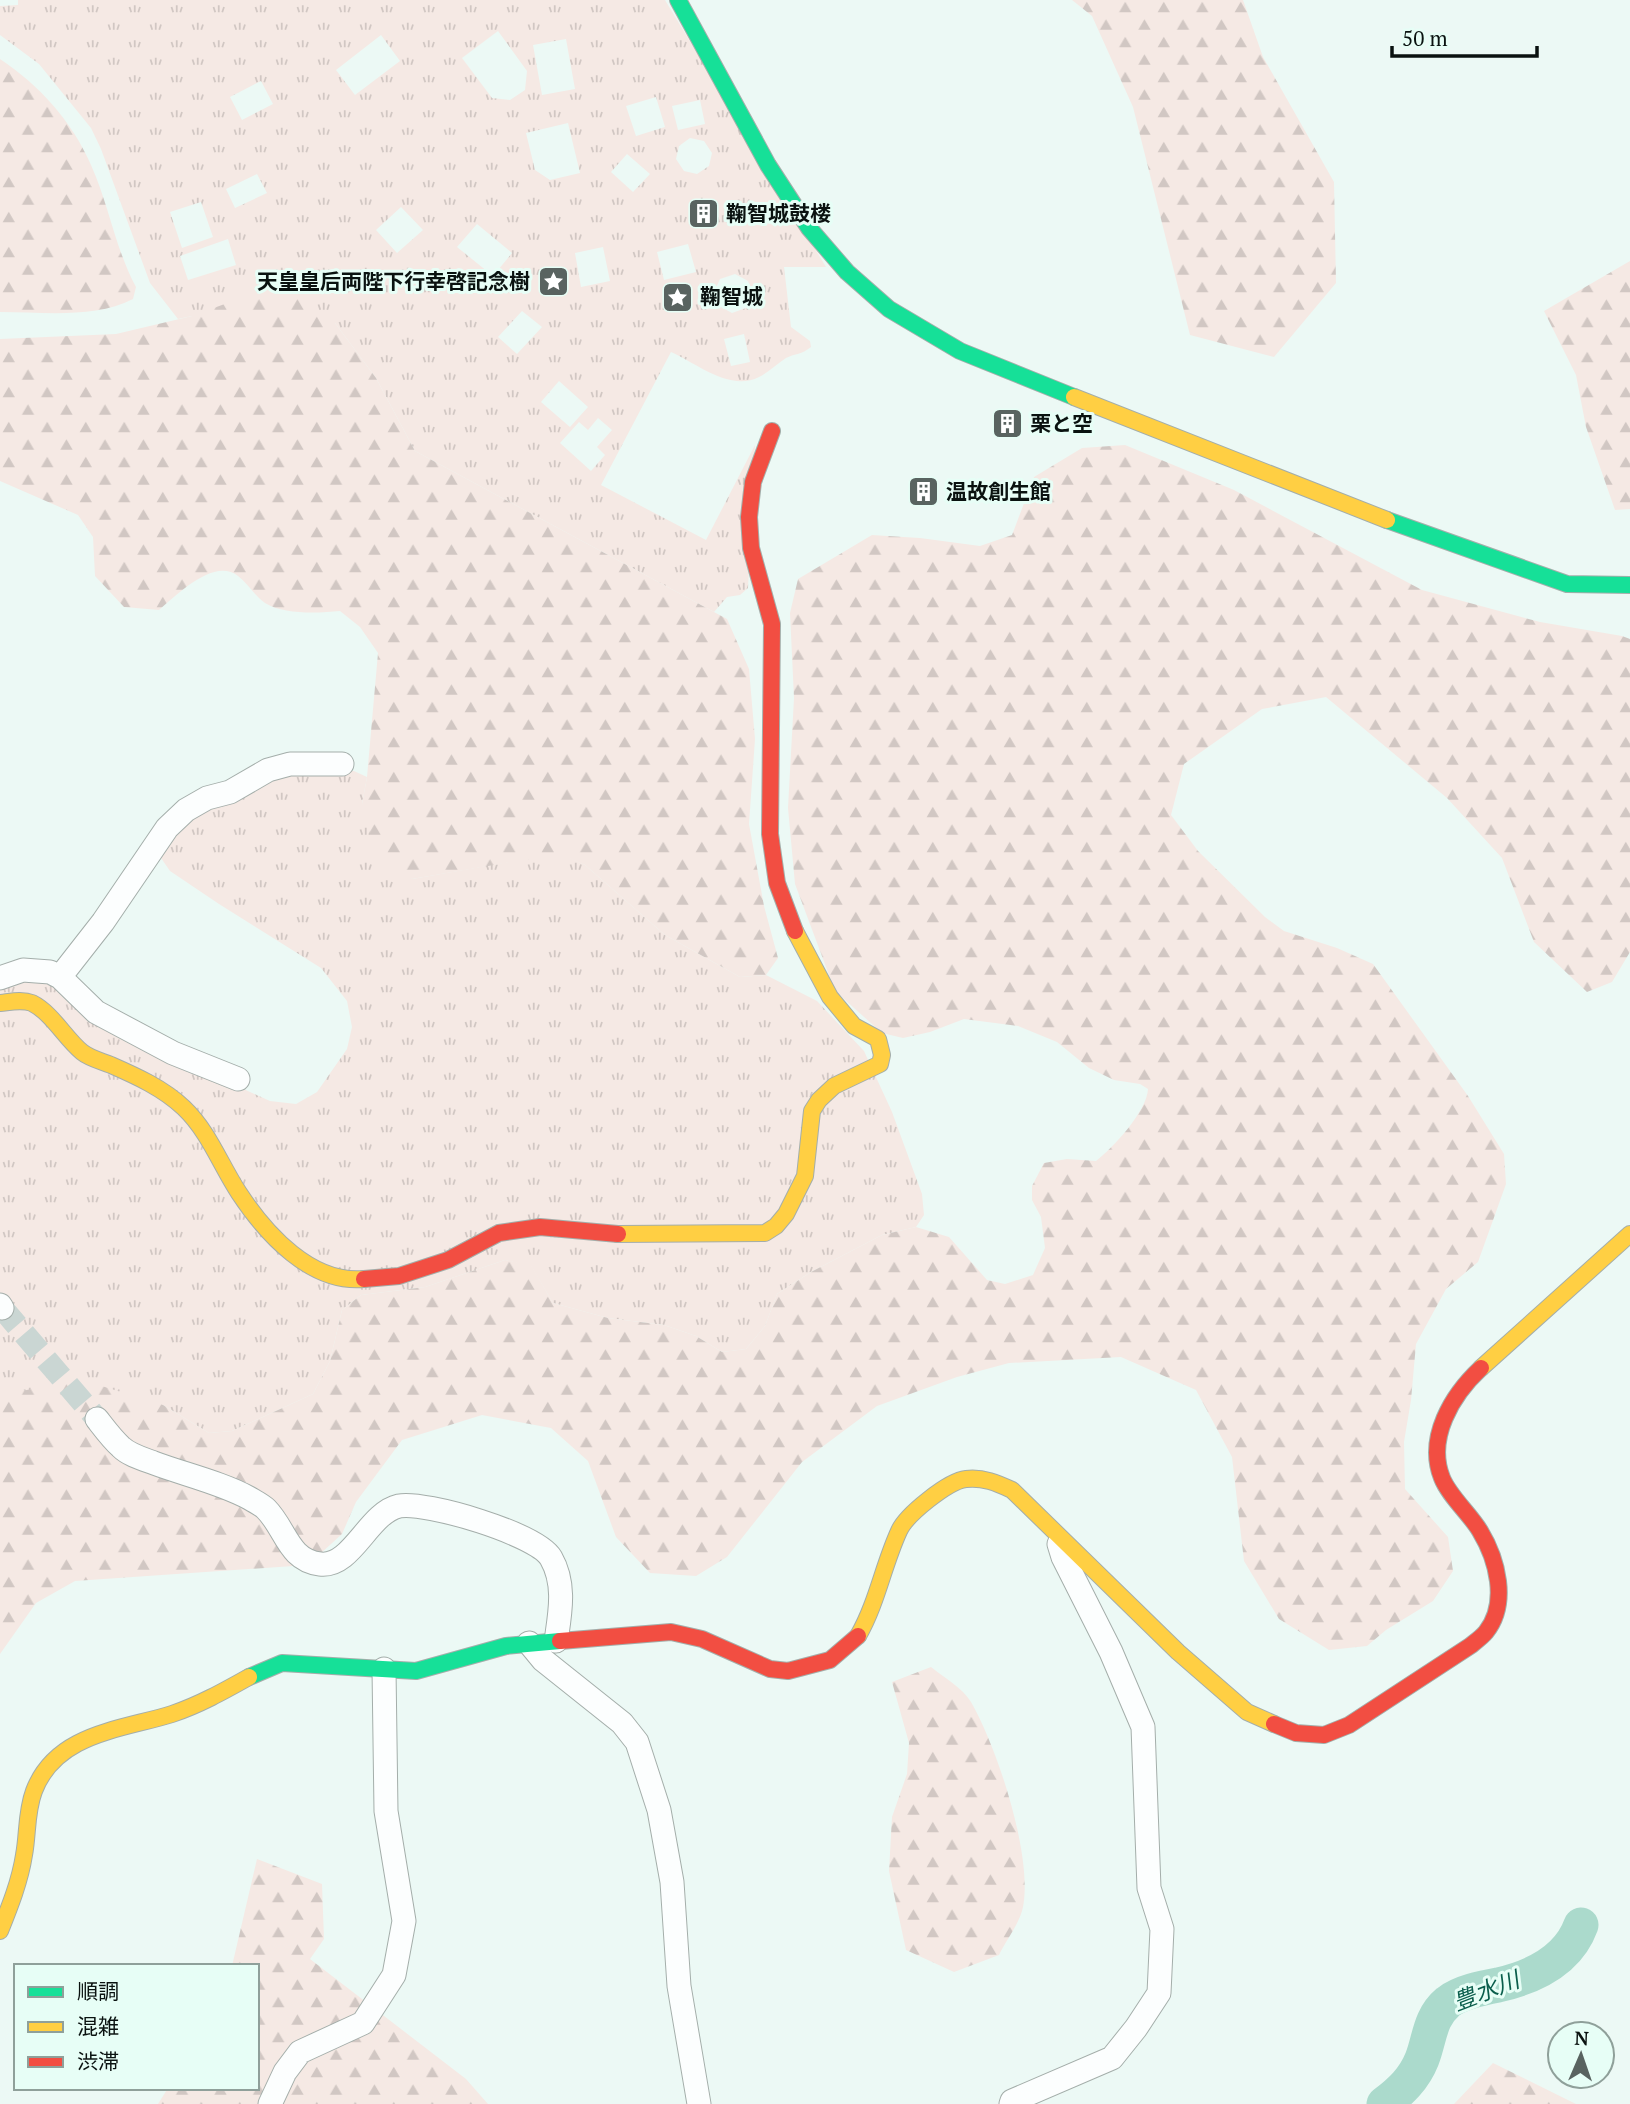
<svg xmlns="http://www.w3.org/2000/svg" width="1630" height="2104" font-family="'PT Serif','Noto Sans JP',serif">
  <defs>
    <pattern id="grass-tufts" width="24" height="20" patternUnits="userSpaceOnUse" patternTransform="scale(1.75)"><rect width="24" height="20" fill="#f5e9e4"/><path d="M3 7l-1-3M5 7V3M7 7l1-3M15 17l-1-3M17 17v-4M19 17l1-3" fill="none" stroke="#d1c7c3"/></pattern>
    <pattern id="forest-firs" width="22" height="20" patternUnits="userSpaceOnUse" patternTransform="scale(1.75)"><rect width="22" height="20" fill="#f5e9e4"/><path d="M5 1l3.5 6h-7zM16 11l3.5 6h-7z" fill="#d1c7c3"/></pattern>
  </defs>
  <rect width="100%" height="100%" fill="#ecf9f5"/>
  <path fill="url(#grass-tufts)" fill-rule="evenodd" d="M 18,0 L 665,0 L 826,267 L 784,267 L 791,327 L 810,341 L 811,347 C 801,355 796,353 786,358 C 777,364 769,372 759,377 C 730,392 696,363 671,352 L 601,485 L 706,540 L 755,445 L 748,588 L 740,595 L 727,597 L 714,612 L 415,451 L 376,378 L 335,323 L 192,316 L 178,319 L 150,283 L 101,149 L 91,128 L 39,64 L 0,35 L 0,6 L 18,5 ZM 498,31 L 527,71 L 525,90 L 510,100 L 492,98 L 462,58 ZM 381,35 L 400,61 L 355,95 L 336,70 ZM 566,39 L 575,89 L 542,95 L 533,45 ZM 261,81 L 273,104 L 242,120 L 230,97 ZM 656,97 L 665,127 L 636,136 L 626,106 ZM 700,100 L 705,124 L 678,130 L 672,106 ZM 568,123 L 580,173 L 550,180 L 535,170 L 526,133 ZM 690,138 L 704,141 L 712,153 L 709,166 L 697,174 L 684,171 L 676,159 L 679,146 ZM 627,154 L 650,174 L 633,192 L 611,172 ZM 257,174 L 267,193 L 235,208 L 226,189 ZM 201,202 L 213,237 L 182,248 L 170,212 ZM 401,207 L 423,230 L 397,253 L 376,230 ZM 477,224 L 512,253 L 493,276 L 457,247 ZM 228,239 L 236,265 L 188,280 L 180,256 ZM 688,244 L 696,272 L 664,280 L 657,252 ZM 603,247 L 610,281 L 581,287 L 575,253 ZM 735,274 L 748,281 L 753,295 L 746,308 L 732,313 L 719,306 L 714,292 L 720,279 ZM 522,311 L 542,327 L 517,354 L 498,337 ZM 744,334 L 750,362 L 731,366 L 724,339 ZM 559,381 L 588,407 L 570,427 L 541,402 ZM 598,418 L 612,430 L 597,447 L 605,455 L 591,471 L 560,443 L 579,422 L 588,430 Z
    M 318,771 L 354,771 L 367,777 L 362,804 L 412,879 L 559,853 L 585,865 L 665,935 L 740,977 L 766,975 L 817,1001 L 864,1051 L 892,1112 L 922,1194 L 924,1215 L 916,1227 L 882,1235 L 811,1272 L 777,1294 L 765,1326 L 746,1349 L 722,1352 L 696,1336 L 664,1325 L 608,1318 L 553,1303 L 531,1266 L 505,1260 L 425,1287 L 361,1295 L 342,1310 L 330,1361 L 313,1394 L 232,1431 L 209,1433 L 163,1405 L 0,1396 L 0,983 L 46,978 L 237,1086 L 270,1101 L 296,1104 L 317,1092 L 347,1049 L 352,1027 L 347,1001 L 321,968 L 219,904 L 170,871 L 161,858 L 166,843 L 183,824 L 211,808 L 290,773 Z"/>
  <path fill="url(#forest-firs)" d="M 1072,0 L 1243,0 L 1263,57 L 1334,182 L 1336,283 L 1274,357 L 1190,335 L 1133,107 L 1092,16 Z
    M 0,59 C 39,85 72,121 91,165 C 109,205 115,248 136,287 L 133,299 C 94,319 43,312 0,312 Z
    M 1630,261 L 1630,509 L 1615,510 L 1586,427 L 1576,375 L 1544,311 Z
    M 263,290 L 303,300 L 335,323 L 376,378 L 415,451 L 727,619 L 749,669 L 755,739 L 749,824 L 764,906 L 778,958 L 766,975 L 740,977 L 665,935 L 585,865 L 559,854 L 412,879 L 376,857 L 362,804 L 367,777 L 378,653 L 360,627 L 340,611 C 319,613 284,615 265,603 C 255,596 248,584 238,576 C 214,557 177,595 159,610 L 124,607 L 95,576 L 93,537 L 78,515 L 0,481 L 0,339 L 116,334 L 192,316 Z
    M 1125,445 L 1234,490 L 1422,590 L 1540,622 L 1622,636 L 1630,639 L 1630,952 L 1612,982 L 1587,992 L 1534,942 L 1502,858 L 1447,798 L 1326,697 L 1262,709 L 1184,764 L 1171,815 L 1198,851 L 1265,917 L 1284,931 L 1337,948 L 1373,964 L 1468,1096 L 1504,1154 L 1506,1184 L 1478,1262 L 1446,1289 L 1416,1344 L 1411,1400 L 1404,1442 L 1405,1489 L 1448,1537 L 1453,1571 L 1433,1601 L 1386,1630 L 1367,1646 L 1329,1650 L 1279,1619 L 1244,1561 L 1232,1457 L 1196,1390 L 1121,1357 L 1009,1363 L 957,1377 L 877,1406 L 802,1462 L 727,1557 L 696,1576 L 650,1573 L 616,1537 L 588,1461 L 551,1428 L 482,1415 L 402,1440 L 356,1502 L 342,1534 L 308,1565 L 75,1581 L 36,1603 L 0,1654 L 0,1396 L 3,1395 L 79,1379 L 163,1405 L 209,1433 L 232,1431 L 313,1394 L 330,1361 L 342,1310 L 361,1295 L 425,1287 L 505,1260 L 531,1265 L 553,1303 L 608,1318 L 664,1325 L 696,1336 L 722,1352 L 746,1349 L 765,1326 L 777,1294 L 811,1272 L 882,1235 L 916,1227 L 949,1237 L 987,1280 L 1005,1284 L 1033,1275 L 1045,1248 L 1041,1217 L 1032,1200 L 1032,1186 L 1044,1163 L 1067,1159 L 1096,1161 C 1113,1148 1147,1111 1148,1089 L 1140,1084 L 1114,1080 L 1089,1068 L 1057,1042 L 1018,1026 L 964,1019 L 930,1032 L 903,1038 L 882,1033 L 835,991 L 795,884 L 788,808 L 794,698 L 790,613 L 798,579 L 872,535 L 920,538 L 980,546 L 1012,535 L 1034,477 L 1082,448 Z
    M 931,1667 C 943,1677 963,1688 971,1702 C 997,1747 1033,1856 1023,1907 C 1020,1923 1006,1940 999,1955 L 954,1972 L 906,1950 L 889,1871 L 892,1817 L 907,1774 L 909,1743 L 892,1682 Z
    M 257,1859 L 322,1884 L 324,1939 L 310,1959 L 466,2079 L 488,2104 L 158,2104 L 168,2088 L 257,2088 L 257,1966 L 232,1966 Z
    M 1493,2063 L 1576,2104 L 1454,2104 Z"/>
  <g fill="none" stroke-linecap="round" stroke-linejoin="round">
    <path stroke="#abdacc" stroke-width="35" d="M 1384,2104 C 1401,2091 1414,2079 1422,2059 C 1430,2039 1429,2018 1448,2002 C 1461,1992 1482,1988 1498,1985 C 1533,1977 1568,1961 1581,1925"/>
    <path stroke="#cad6d3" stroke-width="23" stroke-dasharray="23 11" stroke-linecap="butt" d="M 2,1308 L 97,1419"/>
    <defs>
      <path id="street" d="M 60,977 L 103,922 L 167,828 L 186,810 L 207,798 L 230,792 L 268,770 L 290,764 L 342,764
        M 0,978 L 23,970 L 50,972 L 60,977 L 96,1012 L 173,1053 L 238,1079
        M 0,1305 L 2,1308
        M 97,1419 C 104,1428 112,1439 121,1447 C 129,1455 143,1459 154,1463 C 183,1474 222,1483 249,1498 C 254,1501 262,1505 266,1509 C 286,1529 288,1560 320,1564 C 352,1568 368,1513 399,1506 C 426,1501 537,1534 551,1558 C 566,1584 560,1613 556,1641
        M 529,1643 L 543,1660 L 622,1723 L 637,1742 L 659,1810 L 672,1882 L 679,1986 L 699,2104
        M 270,2104 L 285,2072 L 300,2052 L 363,2023 L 394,1975 L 404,1921 L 386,1811 L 384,1669
        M 1011,2104 L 1012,2101 L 1112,2058 L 1136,2028 L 1159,1993 L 1162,1929 L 1149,1888 L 1143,1727 L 1111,1652 L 1063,1557 L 1059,1544"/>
      <path id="fast" d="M 678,0 L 768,165 L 809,228 L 847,272 L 889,309 L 960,351 L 1074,397
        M 1387,520 L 1567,584 L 1630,585
        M 249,1677 L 282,1663 L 416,1671 L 506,1646 L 560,1641"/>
      <path id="slow" d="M 1074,397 L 1387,520
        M 0,1003 C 10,1002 22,999 32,1003 C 52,1013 65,1038 82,1052 C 89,1058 101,1061 111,1065 C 136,1076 163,1088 184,1108 C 209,1132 220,1164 239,1193 C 266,1234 311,1284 364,1279
        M 618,1234 L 765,1233 L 776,1226 L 786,1214 L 805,1176 L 812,1111 L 819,1100 L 834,1086 L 880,1064 L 882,1055 L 878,1039 L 854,1026 L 830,997 L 795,931
        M 1481,1368 L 1630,1234
        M 858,1636 C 877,1603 883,1566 899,1531 C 906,1515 948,1481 966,1479 C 983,1477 997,1483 1012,1490 L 1178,1652 L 1247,1712 L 1274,1724
        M 0,1931 C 10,1906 20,1881 24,1855 C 28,1834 26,1812 34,1791 C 56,1733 121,1730 172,1714 C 199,1705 224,1691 249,1677"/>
      <path id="jam" d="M 772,431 L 753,482 L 749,517 L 751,548 L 772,624 L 770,834 L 777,883 L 795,931
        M 364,1279 L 399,1276 L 448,1260 L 499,1233 L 540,1227 L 618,1234
        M 560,1641 L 671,1632 L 702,1639 L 770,1669 L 788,1671 L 830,1660 L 858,1636
        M 1274,1724 L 1296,1733 L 1324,1735 L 1349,1725 L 1470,1646 C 1475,1642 1482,1637 1486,1632 C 1509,1603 1497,1559 1480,1531 C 1470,1514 1449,1496 1442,1478 C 1426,1438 1452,1395 1481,1368"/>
    </defs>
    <use href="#street" stroke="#a4aeaa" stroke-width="25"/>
    <use href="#fast" stroke="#a4aeaa" stroke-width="18"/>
    <use href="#slow" stroke="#a4aeaa" stroke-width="18"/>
    <use href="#jam" stroke="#a4aeaa" stroke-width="18"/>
    <use href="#street" stroke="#fcfefe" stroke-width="23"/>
    <use href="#fast" stroke="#16e098" stroke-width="16"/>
    <use href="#slow" stroke="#ffcf43" stroke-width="16"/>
    <use href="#jam" stroke="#f24e42" stroke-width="16"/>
  </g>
  <defs>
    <symbol id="building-square" viewBox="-11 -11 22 22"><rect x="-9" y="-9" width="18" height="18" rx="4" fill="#596360" stroke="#e7fef6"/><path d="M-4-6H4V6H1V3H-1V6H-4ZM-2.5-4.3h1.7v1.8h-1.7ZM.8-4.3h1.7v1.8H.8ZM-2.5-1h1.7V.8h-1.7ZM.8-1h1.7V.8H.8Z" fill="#fff"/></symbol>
    <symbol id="sight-square" viewBox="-11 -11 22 22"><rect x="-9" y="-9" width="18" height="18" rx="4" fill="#596360" stroke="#e7fef6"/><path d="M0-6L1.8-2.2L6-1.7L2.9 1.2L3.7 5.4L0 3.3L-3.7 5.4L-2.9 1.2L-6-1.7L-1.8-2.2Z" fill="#fff"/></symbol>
  </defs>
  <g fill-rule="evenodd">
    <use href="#building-square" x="686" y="196" width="35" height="35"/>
    <use href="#sight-square" x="536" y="264" width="35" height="35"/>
    <use href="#sight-square" x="660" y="280" width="35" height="35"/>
    <use href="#building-square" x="990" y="406" width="35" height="35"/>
    <use href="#building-square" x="906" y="474" width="35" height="35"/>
  </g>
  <g text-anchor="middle" stroke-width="6" stroke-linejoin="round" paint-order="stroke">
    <g font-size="21" font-weight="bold" fill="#0a1210" stroke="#e7fef6" text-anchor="start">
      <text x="726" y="221">鞠智城鼓楼</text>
      <text x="530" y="289" text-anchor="end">天皇皇后両陛下行幸啓記念樹</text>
      <text x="700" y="304">鞠智城</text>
      <text x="1030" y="431">栗と空</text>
      <text x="946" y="499">温故創生館</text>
    </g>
    <g font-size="23" font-style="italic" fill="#0a5e4c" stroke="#e7fef6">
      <text transform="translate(1486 1991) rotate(-21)" y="8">豊水川</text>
    </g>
  </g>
  <rect x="14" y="1964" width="245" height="126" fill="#e7fef6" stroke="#8fa09a" stroke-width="2"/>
  <rect x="28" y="1987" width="35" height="10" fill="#16e098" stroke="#8fa09a" stroke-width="2"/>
  <text x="77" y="1999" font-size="21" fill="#0a1210">順調</text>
  <rect x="28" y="2022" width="35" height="10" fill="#ffcf43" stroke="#8fa09a" stroke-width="2"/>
  <text x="77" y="2034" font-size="21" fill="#0a1210">混雑</text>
  <rect x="28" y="2057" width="35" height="10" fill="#f24e42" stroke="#8fa09a" stroke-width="2"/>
  <text x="77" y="2069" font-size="21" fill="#0a1210">渋滞</text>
  <g transform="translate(1581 2055) rotate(2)"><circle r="33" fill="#e7fef6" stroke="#8fa09a" stroke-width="2"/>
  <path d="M0-5L12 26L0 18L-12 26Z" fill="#596360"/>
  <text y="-10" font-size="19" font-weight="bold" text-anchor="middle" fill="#0a1210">N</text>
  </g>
  <path d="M1392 46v10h145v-10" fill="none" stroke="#0a1210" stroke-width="3.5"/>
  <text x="1402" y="46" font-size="21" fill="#0a1210" stroke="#e7fef6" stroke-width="5" paint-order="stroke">50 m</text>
</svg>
